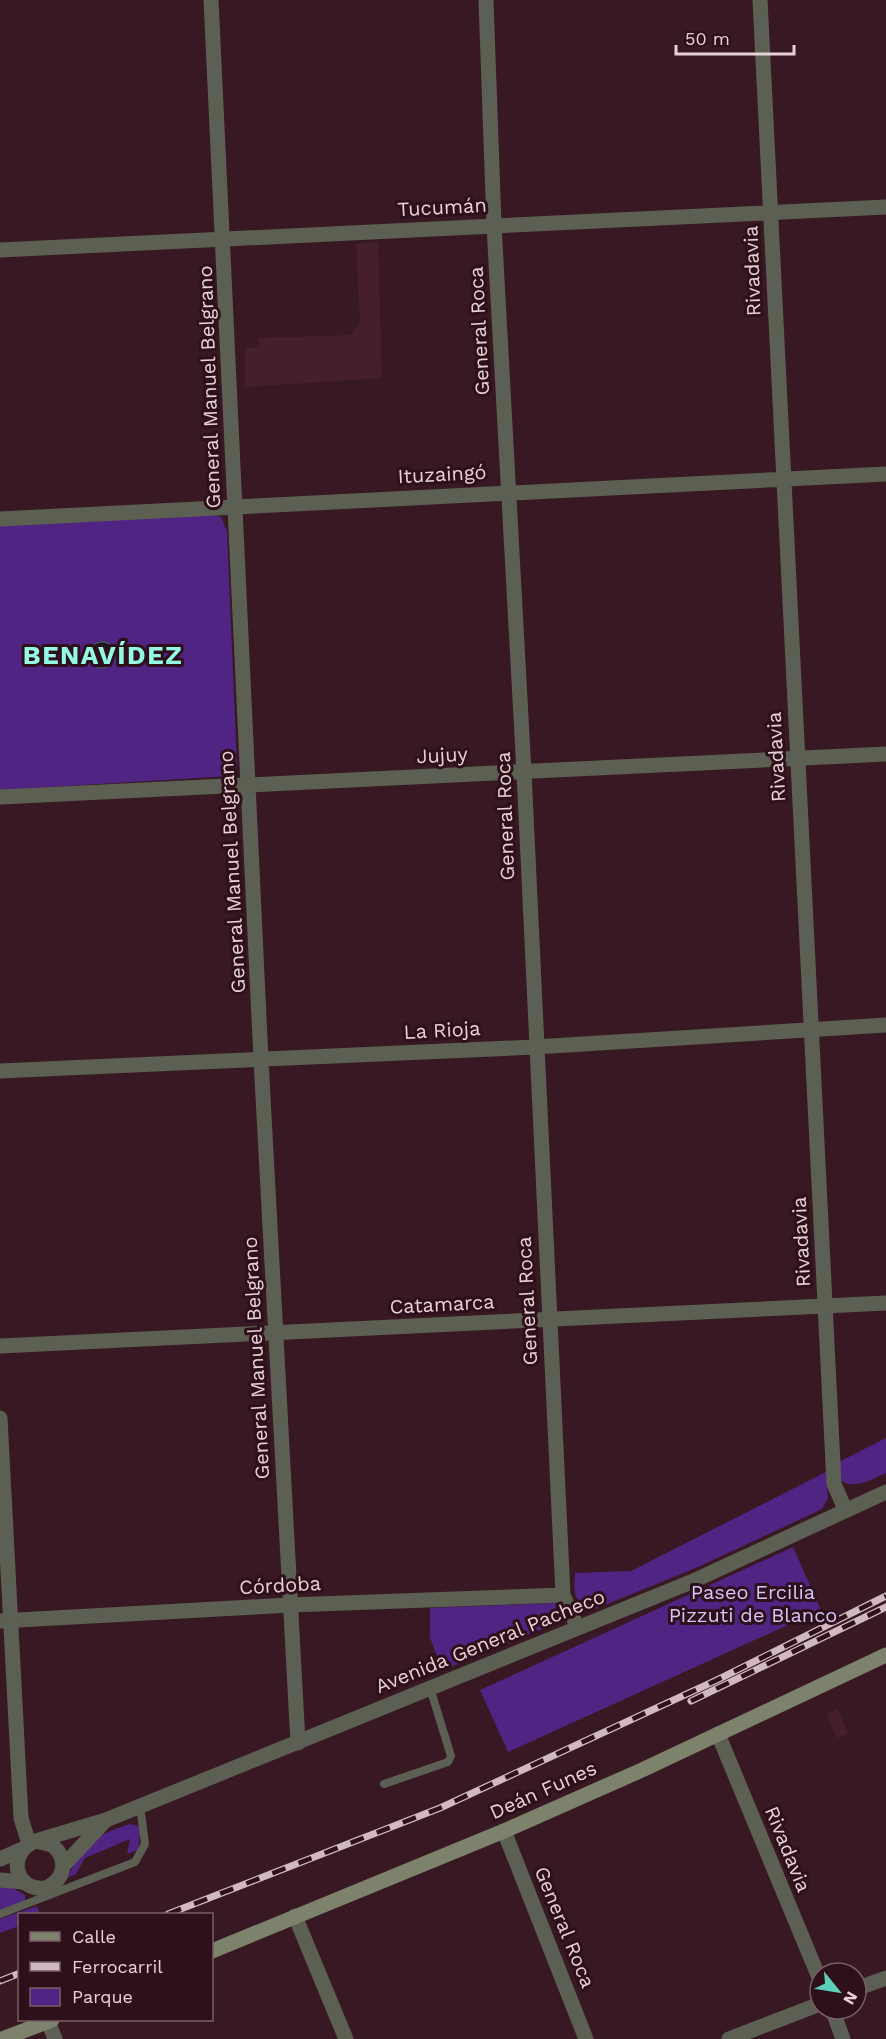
<svg xmlns="http://www.w3.org/2000/svg" width="886" height="2039" font-family="'Work Sans',sans-serif">
  <rect width="100%" height="100%" fill="#381923"/>
  <path fill="#451f2c" d="M 378,242 L 382,378 L 245,387 L 245,348 L 259,347 L 259,338 L 350,335 L 360,324 L 356,244 Z
    M 838,1709 L 848,1734 L 837,1738 L 827,1714 Z"/>
  <path fill="#502483" d="M 213,515 L 221,517 L 227,531 L 237,766 L 231,776 L 0,790 L 0,526 Z
    M 886,1438 L 886,1473 C 870,1480 853,1491 839,1479 L 839,1462 Z
    M 826,1472 L 828,1498 L 822,1509 L 698,1567 L 595,1609 C 572,1601 574,1595 575,1573 L 631,1571 Z
    M 793,1547 L 821,1610 L 508,1752 L 480,1690 Z
    M 555,1603 L 559,1622 L 443,1670 L 430,1638 L 430,1608 Z
    M 130,1824 L 138,1826 L 140,1832 L 138,1850 L 127,1854 L 130,1839 L 85,1858 L 76,1874 L 67,1878 C 85,1843 93,1836 130,1824 Z
    M 0,1886 L 8,1886 L 25,1895 L 25,1901 L 0,1910 Z
    M 37,1906 L 40,1914 L 20,1914 L 19,1926 L 0,1933 L 0,1919 Z"/>
  <path fill="#081823" stroke="#4b5059" stroke-width="1.5" d="M89 655a13 13 0 1 1 26 0a13 13 0 1 1-26 0Z"/>
  <g fill="none" stroke-linecap="round" stroke-linejoin="round">
    <path stroke="#5c6052" stroke-width="8" d="M 384,1784 L 448,1762 L 451,1756 L 430,1688
      M 0,1914 L 135,1862 L 145,1844 L 140,1806"/>
    <path stroke="#5c6052" stroke-width="15" d="M 211,0 L 261,1060 L 298,1743
      M 486,0 L 494,225 L 524,772 L 563,1595 L 577,1626
      M 760,0 L 834,1484 L 845,1509
      M 0,250 L 886,207
      M 0,519 L 886,474
      M 0,797 L 886,754
      M 0,1071 L 535,1047 L 886,1025
      M 0,1346 L 886,1303
      M 0,1621 L 290,1605 L 563,1595
      M 718,1734 L 820,1980
      M 504,1831 L 586,2039
      M 295,1916 L 346,2039
      M 856,1989 L 886,1978
      M 832,2009 L 843,2039
      M 48,2021 L 55,2039
      M 729,2039 L 820,2004"/>
    <path stroke="#5c6052" stroke-width="15" d="M 0,1418 L 21,1818 L 29,1844
      M 36,1841 L 52,1845 C 68,1858 66,1879 46,1888 C 14,1892 6,1852 36,1841 L 106,1820 L 691,1582 L 886,1492
      M 0,1859 L 23,1849
      M 64,1865 L 104,1822
      M 0,1880 L 23,1882"/>
    <path stroke="#7c826c" stroke-width="15" d="M 212,1951 L 504,1831 L 642,1770 L 886,1655
      M 2,2039 L 52,2020"/>
    <defs>
      <path id="rail" d="M 691,1701 L 886,1607
        M 168,1914 L 440,1808 L 717,1680 L 886,1596
        M 0,1981 L 20,1973"/>
    </defs>
    <use href="#rail" stroke="#d0bac0" stroke-width="7"/>
    <use href="#rail" stroke="#2d101a" stroke-width="4.5" stroke-dasharray="14" stroke-linecap="butt"/>
  </g>
  <g text-anchor="middle" stroke-width="6" stroke-linejoin="round" paint-order="stroke">
    <g font-size="20" fill="#e6d1d6" stroke="#2d101a">
      <text transform="translate(442 207) rotate(-3)" y="7">Tucumán</text>
      <text transform="translate(752 271) rotate(-92)" y="7">Rivadavia</text>
      <text transform="translate(479 331) rotate(-93)" y="7">General Roca</text>
      <text transform="translate(209 387) rotate(-92)" y="7">General Manuel Belgrano</text>
      <text transform="translate(442 474) rotate(-3)" y="7">Ituzaingó</text>
      <text transform="translate(442 755) rotate(-3)" y="7">Jujuy</text>
      <text transform="translate(776 757) rotate(-93)" y="7">Rivadavia</text>
      <text transform="translate(505 816) rotate(-92)" y="7">General Roca</text>
      <text transform="translate(232 872) rotate(-93)" y="7">General Manuel Belgrano</text>
      <text transform="translate(442 1030) rotate(-3)" y="7">La Rioja</text>
      <text transform="translate(801 1242) rotate(-93)" y="7">Rivadavia</text>
      <text transform="translate(527 1301) rotate(-93)" y="7">General Roca</text>
      <text transform="translate(442 1304) rotate(-3)" y="7">Catamarca</text>
      <text transform="translate(256 1358) rotate(-93)" y="7">General Manuel Belgrano</text>
      <text transform="translate(280 1585) rotate(-3)" y="7">Córdoba</text>
      <text transform="translate(490 1641) rotate(-22)" y="7">Avenida General Pacheco</text>
      <text transform="translate(543 1790) rotate(-24)" y="7">Deán Funes</text>
      <text transform="translate(788 1849) rotate(68)" y="7">Rivadavia</text>
      <text transform="translate(565 1927) rotate(68)" y="7">General Roca</text>
    </g>
    <g font-size="20" fill="#d6c5f8" stroke="#2d101a">
      <text x="753" y="1599">Paseo Ercilia<tspan x="753" dy="23">Pizzuti de Blanco</tspan></text>
    </g>
    <g font-size="26" font-weight="bold" letter-spacing="1.5" fill="#94fae6" stroke="#2d101a">
      <text x="103" y="664">BENAVÍDEZ</text>
    </g>
  </g>
  <rect x="18" y="1913" width="195" height="108" fill="#2d101a" stroke="#775d65" stroke-width="1.5"/>
  <rect x="30" y="1932" width="30" height="9" fill="#7c826c" stroke="#775d65" stroke-width="1.5"/>
  <text x="72" y="1943" font-size="18" fill="#e6d1d6">Calle</text>
  <rect x="30" y="1962" width="30" height="9" fill="#d0bac0" stroke="#775d65" stroke-width="1.5"/>
  <text x="72" y="1973" font-size="18" fill="#e6d1d6">Ferrocarril</text>
  <rect x="30" y="1988" width="30" height="18" fill="#502483" stroke="#775d65" stroke-width="1.5"/>
  <text x="72" y="2003" font-size="18" fill="#e6d1d6">Parque</text>
  <g transform="translate(838 1991) rotate(120)"><circle r="28" fill="#2d101a" stroke="#775d65" stroke-width="1.5"/>
  <path d="M0-4.5L10 22L0 15L-10 22Z" fill="#5cceba"/>
  <text y="-9" font-size="16" font-weight="bold" text-anchor="middle" fill="#e6d1d6">N</text>
  </g>
  <path d="M676 45v9h118v-9" fill="none" stroke="#e6d1d6" stroke-width="3"/>
  <text x="685" y="45" font-size="18" fill="#e6d1d6" stroke="#2d101a" stroke-width="4.5" paint-order="stroke">50 m</text>
</svg>
